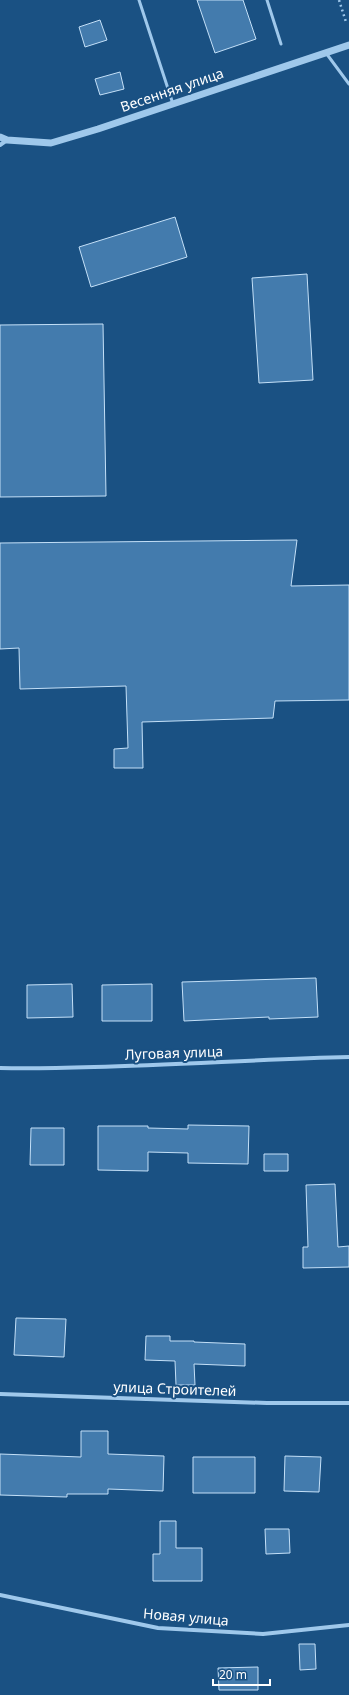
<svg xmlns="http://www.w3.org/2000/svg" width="349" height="1695" font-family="'Noto Sans',sans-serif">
  <rect width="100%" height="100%" fill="#1a5183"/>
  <path fill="#437bad" stroke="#c4e0f8" d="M 197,0 L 243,0 L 256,39 L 215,53 Z
    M 100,20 L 107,40 L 85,47 L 79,27 Z
    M 120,72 L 124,89 L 100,95 L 95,79 Z
    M 175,217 L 187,257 L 91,287 L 79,247 Z
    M 307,274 L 313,380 L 259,383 L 252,278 Z
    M 103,324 L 106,496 L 0,497 L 0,325 Z
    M 297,540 L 291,586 L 349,585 L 349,700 L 275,701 L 273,718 L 142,722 L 143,768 L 114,768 L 114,749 L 128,748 L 126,686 L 20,689 L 19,648 L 0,649 L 0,543 Z
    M 316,978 L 318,1017 L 269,1019 L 269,1017 L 184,1021 L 182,982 Z
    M 72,984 L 73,1017 L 27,1018 L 27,985 Z
    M 152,984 L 152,1021 L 102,1021 L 102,985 Z
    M 188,1125 L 249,1126 L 248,1164 L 188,1163 L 188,1153 L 148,1152 L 148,1171 L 98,1170 L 98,1126 L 148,1126 L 148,1128 L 188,1129 Z
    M 31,1128 L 64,1128 L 64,1165 L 30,1165 Z
    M 264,1154 L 288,1154 L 288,1171 L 264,1171 Z
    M 335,1184 L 338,1247 L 349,1246 L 349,1267 L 303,1268 L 303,1247 L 308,1247 L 306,1185 Z
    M 16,1318 L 66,1319 L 64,1357 L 14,1355 Z
    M 146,1336 L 170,1336 L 170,1341 L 194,1341 L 194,1342 L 245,1344 L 245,1366 L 194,1364 L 195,1385 L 176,1385 L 175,1361 L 145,1360 Z
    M 81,1431 L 108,1431 L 108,1454 L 164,1456 L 163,1491 L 108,1489 L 108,1494 L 67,1494 L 67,1497 L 0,1495 L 0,1454 L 81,1457 Z
    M 285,1456 L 321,1457 L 319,1492 L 284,1491 Z
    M 193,1457 L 255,1457 L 255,1493 L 193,1493 Z
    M 160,1521 L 176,1521 L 176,1548 L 202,1548 L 202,1581 L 153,1581 L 153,1554 L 160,1554 Z
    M 265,1529 L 289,1529 L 290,1553 L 266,1554 Z
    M 299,1644 L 315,1644 L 316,1669 L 300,1670 Z
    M 258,1667 L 258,1690 L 219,1690 L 218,1668 Z"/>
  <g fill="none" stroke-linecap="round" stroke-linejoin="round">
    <path stroke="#9fc8eb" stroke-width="2.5" stroke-dasharray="2 3" stroke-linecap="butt" d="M 339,0 L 346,22"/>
    <path stroke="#9fc8eb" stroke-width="3" d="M 139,0 L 173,104
      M 267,0 L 281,44
      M 326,53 L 349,84"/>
    <path stroke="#9fc8eb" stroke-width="4" d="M 0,145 L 7,140
      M 0,1068 C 31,1069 63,1068 94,1067 C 179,1065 264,1059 349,1057
      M 0,1394 L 267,1403 L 349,1403
      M 0,1595 L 158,1628 L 263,1634 L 349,1625"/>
    <path stroke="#9fc8eb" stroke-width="7" d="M 0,137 L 7,140 L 51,143 L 98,129 L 349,45"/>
  </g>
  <g text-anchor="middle" stroke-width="4" stroke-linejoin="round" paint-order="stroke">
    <g font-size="14" fill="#fff" stroke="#1a5183">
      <text transform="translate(172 90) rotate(-19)" y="5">Весенняя улица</text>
      <text transform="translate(174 1053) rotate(-2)" y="5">Луговая улица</text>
      <text transform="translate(175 1389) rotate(2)" y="5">улица Строителей</text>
      <text transform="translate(186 1617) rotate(5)" y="5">Новая улица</text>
    </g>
  </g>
  <path d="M213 1679v6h57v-6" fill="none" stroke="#ffffff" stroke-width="2"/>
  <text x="219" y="1679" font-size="12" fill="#ffffff" stroke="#1a5183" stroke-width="3" paint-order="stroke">20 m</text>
</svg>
